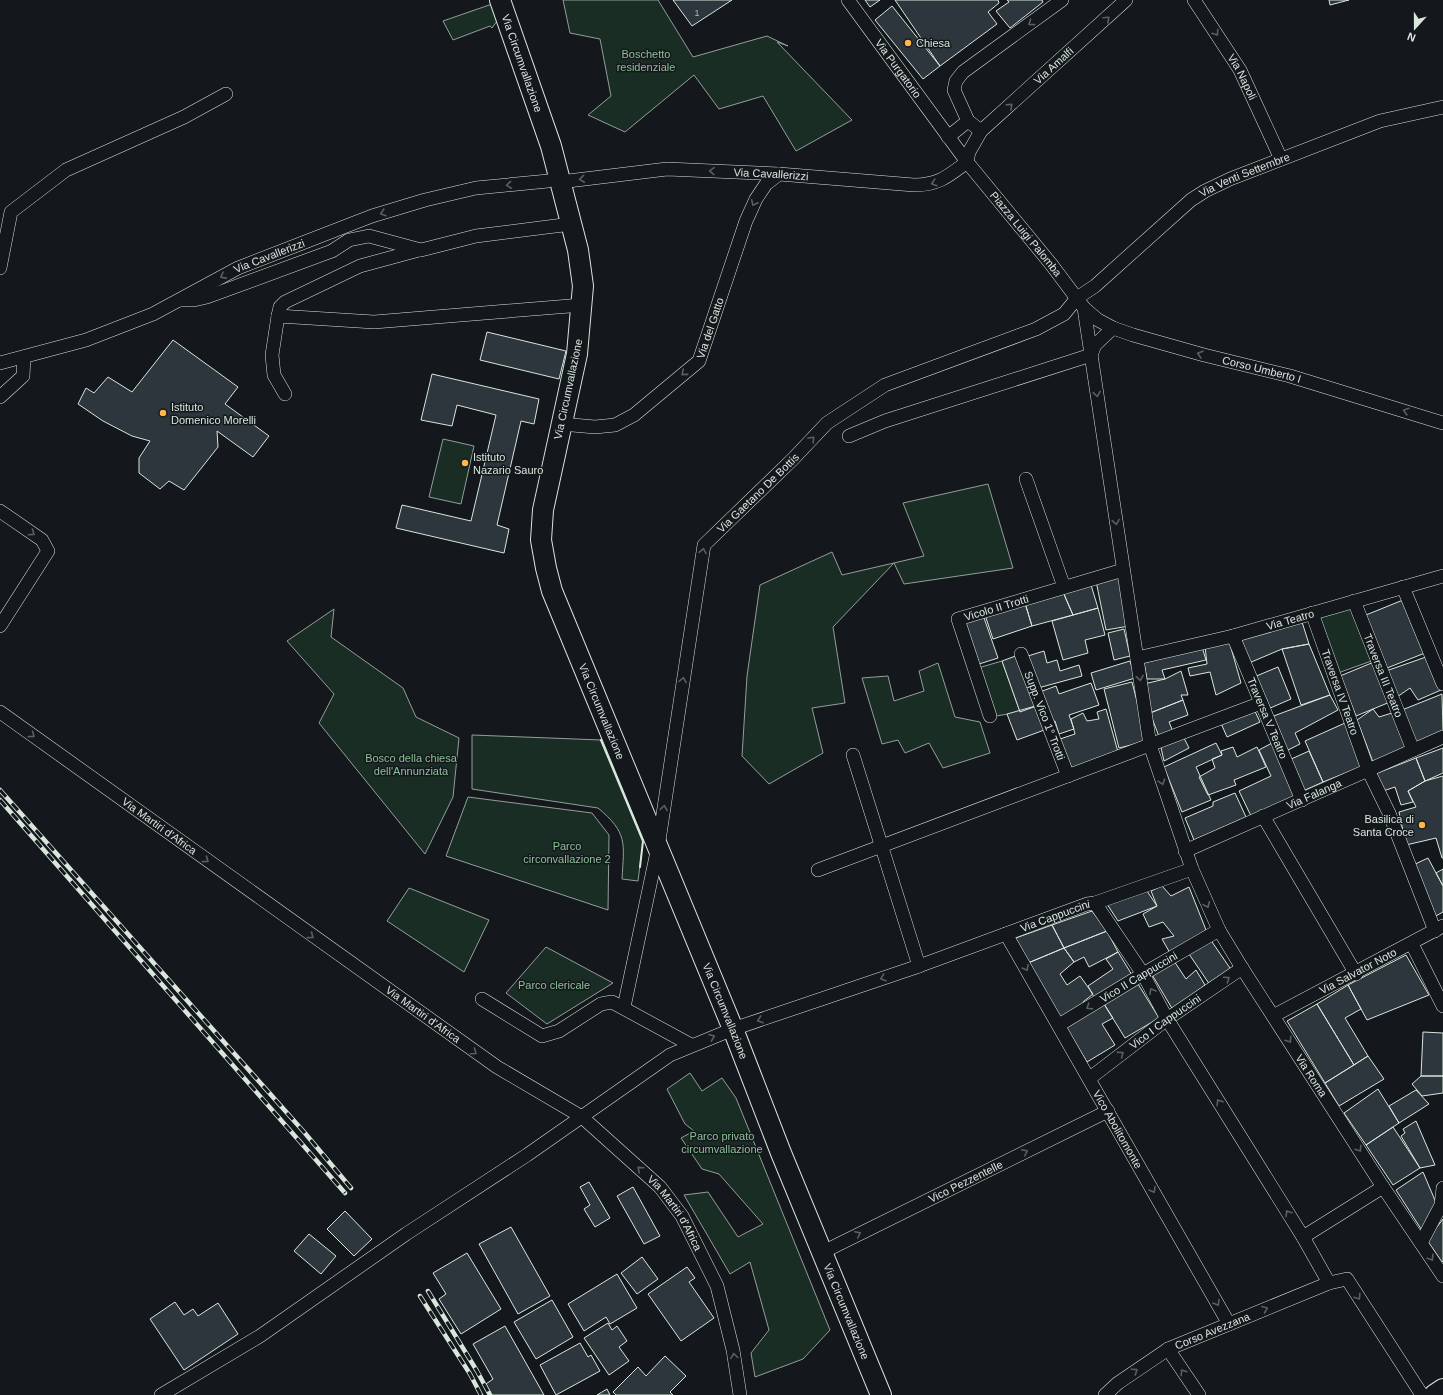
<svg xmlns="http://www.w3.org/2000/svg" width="1443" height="1395" font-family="Arial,sans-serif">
  <rect width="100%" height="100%" fill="#14181c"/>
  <path fill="#1a2d24" stroke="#939e99" d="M 563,0 L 658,0 L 693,57 L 767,36 L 788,46 L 777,42 L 852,120 L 796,151 L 763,96 L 719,109 L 694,75 L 625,132 L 588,115 L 611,96 L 600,39 L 570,33 Z
    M 495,3 L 500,17 L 492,28 L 490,26 L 453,40 L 443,21 Z
    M 443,439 L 474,446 L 461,504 L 429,497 Z
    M 988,484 L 1013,568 L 904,584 L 894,563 L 833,627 L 845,703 L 812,708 L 823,753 L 769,784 L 742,756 L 747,676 L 760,585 L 832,552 L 842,575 L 924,556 L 903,503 Z
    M 1354,601 L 1377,659 L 1335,674 L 1312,613 Z
    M 334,609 L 331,637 L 403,688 L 416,717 L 459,738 L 453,797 L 425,854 L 319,723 L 334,694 L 287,641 Z
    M 1002,661 L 1020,712 L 996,716 L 978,668 Z
    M 938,663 L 955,717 L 980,722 L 990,753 L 943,768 L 929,743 L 905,753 L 898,740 L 882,744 L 862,678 L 888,676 L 894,701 L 924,691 L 919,671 Z
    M 472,735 L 601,740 L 643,841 L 638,881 L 622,879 C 624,843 628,833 598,808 L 472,789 Z
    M 468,797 L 592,813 L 609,835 L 608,910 L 446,856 Z
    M 409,888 L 489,920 L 464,972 L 387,921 Z
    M 546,947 L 613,983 L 547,1024 L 506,993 Z
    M 690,1073 L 702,1091 L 722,1078 L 736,1098 L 830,1330 L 803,1359 L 755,1377 L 751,1353 L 769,1330 L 750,1262 L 730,1274 L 684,1195 L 708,1192 L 738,1237 L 763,1224 L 719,1174 L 702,1169 L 681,1138 L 694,1131 L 685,1124 L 667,1089 Z"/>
  <path fill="#2c363c" stroke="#d8e6dc" d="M 673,0 L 732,0 L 692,26 Z
    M 865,0 L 880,0 L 870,7 Z
    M 895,0 L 998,0 L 999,3 L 988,12 L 997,24 L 940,66 Z
    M 1007,0 L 1042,0 L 1043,2 L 1010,28 L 996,11 L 1009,2 Z
    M 1329,0 L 1349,0 L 1330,5 Z
    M 892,6 L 940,66 L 923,79 L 875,20 Z
    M 487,332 L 566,351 L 559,379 L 480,360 Z
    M 173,340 L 238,387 L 225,404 L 269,436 L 253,457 L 217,431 L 218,447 L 184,490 L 169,481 L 160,489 L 139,473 L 139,458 L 150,441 L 132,436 L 103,421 L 78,404 L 86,388 L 94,393 L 108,377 L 132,392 Z
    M 432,374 L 539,399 L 534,424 L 521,421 L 497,525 L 509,529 L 504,553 L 396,528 L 402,505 L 471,521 L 496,415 L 457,405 L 452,426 L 421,420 Z
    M 1119,576 L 1129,626 L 1106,630 L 1096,581 Z
    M 1091,585 L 1098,608 L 1073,615 L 1063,592 Z
    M 1063,592 L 1073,615 L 1032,626 L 1025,603 Z
    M 1403,600 L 1425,653 L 1387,668 L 1366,615 Z
    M 1025,603 L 1032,626 L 993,639 L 985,615 Z
    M 1098,608 L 1105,635 L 1085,640 L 1088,653 L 1063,660 L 1052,621 Z
    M 983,615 L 998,658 L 976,665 L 961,623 Z
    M 1302,622 L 1309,644 L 1282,649 L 1249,663 L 1241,639 Z
    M 1124,629 L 1130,656 L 1114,660 L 1108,633 Z
    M 1229,641 L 1241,683 L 1216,695 L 1210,672 L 1190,676 L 1188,668 L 1207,664 L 1205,646 Z
    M 1309,644 L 1330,695 L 1301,705 L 1282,649 Z
    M 1202,647 L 1206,660 L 1162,670 L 1165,679 L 1147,679 L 1144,663 Z
    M 1044,651 L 1047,663 L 1057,660 L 1060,671 L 1079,665 L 1082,676 L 1038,688 L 1028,656 Z
    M 1021,654 L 1039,705 L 1020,712 L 1002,661 Z
    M 1426,657 L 1441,690 L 1418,700 L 1410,688 L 1397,697 L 1386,671 Z
    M 1130,661 L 1135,678 L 1096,690 L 1091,673 Z
    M 1374,662 L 1390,702 L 1356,716 L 1340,676 Z
    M 1278,667 L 1291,699 L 1268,709 L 1254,677 Z
    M 1181,671 L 1188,695 L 1181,695 L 1183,700 L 1150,713 L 1144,684 L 1165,679 Z
    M 1132,682 L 1147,741 L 1119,748 L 1104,689 Z
    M 1091,683 L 1099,705 L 1069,715 L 1074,729 L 1059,734 L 1055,721 L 1048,723 L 1037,693 L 1056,686 L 1059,694 Z
    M 1442,694 L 1443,733 L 1416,744 L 1402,710 Z
    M 1330,695 L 1338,710 L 1295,733 L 1300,744 L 1286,751 L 1271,717 Z
    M 1183,700 L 1188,715 L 1169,722 L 1174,734 L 1160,739 L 1150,713 Z
    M 1039,705 L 1047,729 L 1017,740 L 1007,714 Z
    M 1253,707 L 1260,722 L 1227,737 L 1220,721 Z
    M 1106,709 L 1118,752 L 1070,771 L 1057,740 L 1075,734 L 1071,719 L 1083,713 L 1087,721 L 1099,719 L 1097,712 Z
    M 1373,709 L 1379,717 L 1392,713 L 1408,748 L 1373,762 L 1357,720 Z
    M 1345,723 L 1363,766 L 1323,782 L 1305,741 Z
    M 1183,736 L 1189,748 L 1164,761 L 1160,743 Z
    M 1216,743 L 1222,755 L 1196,767 L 1211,800 L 1182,812 L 1164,767 Z
    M 1272,743 L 1294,796 L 1251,816 L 1239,791 L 1271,776 L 1259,750 Z
    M 1233,747 L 1237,757 L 1257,747 L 1266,767 L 1234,780 L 1236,785 L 1208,795 L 1199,777 L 1215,768 L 1212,759 L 1222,755 L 1221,751 Z
    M 1443,748 L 1443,773 L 1425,781 L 1416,758 Z
    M 1309,751 L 1323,782 L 1303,791 L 1289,760 Z
    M 1416,758 L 1425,781 L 1408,791 L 1413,802 L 1401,805 L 1395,787 L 1383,791 L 1375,774 Z
    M 1443,776 L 1443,858 L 1442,858 L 1436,838 L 1406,845 L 1399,812 L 1416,807 L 1408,791 L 1425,781 Z
    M 1235,793 L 1246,817 L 1194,840 L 1185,818 L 1213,806 L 1213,802 Z
    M 1428,858 L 1443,886 L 1443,912 L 1434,917 L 1411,866 Z
    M 1443,869 L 1443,886 L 1436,873 Z
    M 1162,886 L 1171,896 L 1189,887 L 1206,930 L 1170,953 L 1162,939 L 1174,936 L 1163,922 L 1149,927 L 1143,914 L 1157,906 L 1151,891 Z
    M 1147,891 L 1157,906 L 1118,921 L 1107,904 Z
    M 1092,911 L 1107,931 L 1064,948 L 1052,925 Z
    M 1052,925 L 1064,948 L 1028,963 L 1013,939 Z
    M 1107,931 L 1118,952 L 1089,967 L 1084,957 L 1074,962 L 1064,948 Z
    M 1210,939 L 1232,971 L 1210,985 L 1189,954 Z
    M 1064,948 L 1074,962 L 1060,974 L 1067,985 L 1080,976 L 1093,994 L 1083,1002 L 1085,1006 L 1062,1020 L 1028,963 Z
    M 1118,952 L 1132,975 L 1095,999 L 1088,986 L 1113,969 L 1106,959 Z
    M 1406,955 L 1429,995 L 1367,1020 L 1348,985 Z
    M 1174,961 L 1186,979 L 1196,970 L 1205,985 L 1173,1010 L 1151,973 Z
    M 1138,984 L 1159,1018 L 1125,1038 L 1104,1004 Z
    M 1348,985 L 1361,1009 L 1345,1018 L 1368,1056 L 1354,1065 L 1317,1004 Z
    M 1104,1004 L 1113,1018 L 1102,1024 L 1115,1045 L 1087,1062 L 1066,1027 Z
    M 1317,1004 L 1354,1065 L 1325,1083 L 1287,1021 Z
    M 1423,1032 L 1443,1033 L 1443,1076 L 1421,1076 Z
    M 1368,1056 L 1384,1079 L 1339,1106 L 1325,1083 Z
    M 1421,1076 L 1443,1076 L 1443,1093 L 1422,1096 L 1412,1084 Z
    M 1378,1089 L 1399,1123 L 1366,1145 L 1344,1113 Z
    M 1416,1090 L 1429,1104 L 1399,1123 L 1389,1106 Z
    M 1416,1121 L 1425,1142 L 1435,1165 L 1420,1168 L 1401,1136 L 1405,1133 L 1403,1129 Z
    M 1393,1127 L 1420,1168 L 1393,1185 L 1366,1145 Z
    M 1423,1172 L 1437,1205 L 1423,1232 L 1396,1190 Z
    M 589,1182 L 610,1218 L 595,1227 L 584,1209 L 590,1205 L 580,1187 Z
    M 633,1187 L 660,1236 L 644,1244 L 617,1196 Z
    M 345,1211 L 372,1239 L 354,1256 L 327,1229 Z
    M 1443,1219 L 1443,1261 L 1442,1262 L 1427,1240 Z
    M 511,1227 L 550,1296 L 518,1314 L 479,1244 Z
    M 309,1234 L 336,1256 L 321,1274 L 294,1251 Z
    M 467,1253 L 501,1309 L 461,1334 L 439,1299 L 446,1294 L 433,1273 Z
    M 642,1257 L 658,1279 L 637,1294 L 621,1273 Z
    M 687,1267 L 695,1278 L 689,1282 L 714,1318 L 681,1341 L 648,1294 Z
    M 617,1274 L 637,1308 L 610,1324 L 606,1317 L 584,1331 L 568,1304 Z
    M 552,1300 L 573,1337 L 536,1359 L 514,1322 Z
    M 175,1302 L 184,1315 L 193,1309 L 198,1316 L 218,1303 L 238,1334 L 184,1370 L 150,1319 Z
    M 608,1323 L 612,1330 L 617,1326 L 627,1341 L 619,1347 L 629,1361 L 609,1375 L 584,1338 Z
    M 505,1326 L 544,1395 L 492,1395 L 486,1384 L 493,1379 L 473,1344 Z
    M 580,1343 L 588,1357 L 591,1355 L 600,1371 L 556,1395 L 540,1365 Z
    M 665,1356 L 686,1376 L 670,1392 L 673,1395 L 616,1395 L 613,1392 L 638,1367 L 646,1376 Z
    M 607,1389 L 610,1395 L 597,1395 Z"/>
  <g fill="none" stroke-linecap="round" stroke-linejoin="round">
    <defs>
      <g id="street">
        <path id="s1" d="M 848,0 L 967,162 L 1051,264 L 1084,308 L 1098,320 L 1113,328 L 1133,335 L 1204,355 L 1290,376 L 1443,423"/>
        <path id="s2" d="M 1194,0 L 1240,70 L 1281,159"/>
        <path d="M 981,131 L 968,121 L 954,90 L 956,81 L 963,72 L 1062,0"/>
        <path d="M 948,137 L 968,121"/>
        <path id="s3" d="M 967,162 L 969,152 L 981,131 L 1126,0"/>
        <path id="s4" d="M 568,181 L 667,169 L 779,174 L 914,185 C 939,185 948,176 967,162"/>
        <path d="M 0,268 L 11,212 L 66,170 L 184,117 L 226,94"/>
        <path d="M 181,300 L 194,300 L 207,297 L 332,251 L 349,240 L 369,236 L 421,250 L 476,236 L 571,224"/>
        <path id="s5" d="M 1084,308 L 1150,745 L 1192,869 L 1219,930 L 1242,968 L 1383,1187 L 1443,1276"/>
        <path d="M 278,316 L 280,307 L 285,302 L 360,266 L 419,250"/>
        <path d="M 1091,355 L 1095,345 L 1113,328"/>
        <path id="s6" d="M 0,363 L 86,340 L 153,314 L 238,268 L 372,216 L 425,200 L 476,188 L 548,181"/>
        <path d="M 285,394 L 274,375 L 272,355 L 278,316 L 374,322 L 582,305"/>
        <path d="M 0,397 L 23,376 L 24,357"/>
        <path id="s7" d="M 561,424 L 595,427 L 615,425 L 634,415 L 699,361 L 746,221 L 756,199 L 766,184 L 779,174"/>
        <path d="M 849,436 L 885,421 L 1091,355"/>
        <path d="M 1026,479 L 1064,587"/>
        <path d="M 0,511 L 42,540 L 48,551 L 0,626"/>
        <path d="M 1403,587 L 1443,684"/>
        <path id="s8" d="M 1354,601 L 1413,750"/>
        <path id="s9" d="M 1312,613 L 1368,770 L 1389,813 L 1435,931"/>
        <path id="s10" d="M 1233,636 L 1302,800"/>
        <path id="s11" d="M 1021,654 L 1068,776"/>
        <path id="s12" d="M 1137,658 L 1233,636 L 1443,576"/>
        <path id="s13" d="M 0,712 L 497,1067 L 582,1117 L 660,1187 L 682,1216 L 717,1286 L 733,1350 L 740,1395"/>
        <path id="s14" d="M 990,716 L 958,619 L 1123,570"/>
        <path d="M 853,755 L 919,966"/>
        <path d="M 1263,816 L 1356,974"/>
        <path id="s15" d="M 1185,851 L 1443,737"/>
        <path d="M 818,870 L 1261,703"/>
        <path d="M 1095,903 L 1143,974 L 1167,1019 L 1303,1237 L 1329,1283"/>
        <path id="s16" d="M 1006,934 L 1229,1324"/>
        <path d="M 1412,944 L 1443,1006"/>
        <path d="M 482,999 L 542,1036 L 559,1031 L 601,1004 L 612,1002 L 691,1045"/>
        <path id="s17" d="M 624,1007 L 658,847 L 704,545 L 793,459 L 827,423 L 885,385 L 1036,329 L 1064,314 L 1077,298 L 1095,286 L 1191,200 L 1205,191 L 1230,179 L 1380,121 L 1443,107"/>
        <path id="s18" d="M 1273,1016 L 1443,926"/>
        <path id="s19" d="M 1059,1025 L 1143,974 L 1219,930"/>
        <path id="s20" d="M 1090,1078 L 1167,1019 L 1242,968"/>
        <path d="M 1303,1237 L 1383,1187"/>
        <path d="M 1421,1243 L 1441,1205 L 1443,1188"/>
        <path id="s21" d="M 823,1252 L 1108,1111"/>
        <path d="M 1168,1349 L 1199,1395"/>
        <path id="s22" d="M 161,1395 L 260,1336 L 406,1234 L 527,1155 L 670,1055 L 733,1029 L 919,966 L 1087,904 L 1095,903 L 1192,869"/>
        <path id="s23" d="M 1105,1395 L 1118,1383 L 1168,1349 L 1329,1283 L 1347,1279 L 1422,1395"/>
      </g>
      <g id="primary">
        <path id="s24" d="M 500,0 L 551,146 L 578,250 L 583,286 L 577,354 L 543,510 L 541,540 L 546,568 L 552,591 L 733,1029 L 781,1153 L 881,1395"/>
        <path d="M 1434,1395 L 1443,1389"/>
      </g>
    </defs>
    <use href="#street" stroke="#d8e6dc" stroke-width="14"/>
    <use href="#primary" stroke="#d8e6dc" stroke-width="22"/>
    <use href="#street" stroke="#14181c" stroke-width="13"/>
    <use href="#primary" stroke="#14181c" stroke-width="20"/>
    <defs>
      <path id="rail" d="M 0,790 L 304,1132 L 351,1188
        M 0,800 L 345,1193
        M 428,1291 L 477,1371 L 490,1395
        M 420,1296 L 470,1374 L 481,1395"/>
    </defs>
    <use href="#rail" stroke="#d8e6dc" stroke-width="4.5"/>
    <use href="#rail" stroke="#14181c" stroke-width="3" stroke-dasharray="9" stroke-linecap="butt"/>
    <path stroke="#d8e6dc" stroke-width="2" d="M 601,740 L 643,841 L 640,867"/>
  </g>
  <defs><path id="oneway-chevron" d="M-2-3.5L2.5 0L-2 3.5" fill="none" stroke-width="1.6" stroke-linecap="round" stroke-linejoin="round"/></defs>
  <g stroke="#59605f">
    <use href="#oneway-chevron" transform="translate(1107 19) rotate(-43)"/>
    <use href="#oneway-chevron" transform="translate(1031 23) rotate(144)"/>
    <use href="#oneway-chevron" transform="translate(1216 33) rotate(57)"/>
    <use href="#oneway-chevron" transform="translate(1010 106) rotate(-42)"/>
    <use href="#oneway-chevron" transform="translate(712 171) rotate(-178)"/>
    <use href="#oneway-chevron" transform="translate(582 179) rotate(174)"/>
    <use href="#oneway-chevron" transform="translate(934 183) rotate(162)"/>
    <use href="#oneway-chevron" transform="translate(509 185) rotate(174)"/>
    <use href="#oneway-chevron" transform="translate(754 203) rotate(115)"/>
    <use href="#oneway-chevron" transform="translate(383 213) rotate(163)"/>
    <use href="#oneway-chevron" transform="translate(223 276) rotate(152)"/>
    <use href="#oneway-chevron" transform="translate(1200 354) rotate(-164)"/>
    <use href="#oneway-chevron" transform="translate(684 373) rotate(140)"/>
    <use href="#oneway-chevron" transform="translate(1097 394) rotate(81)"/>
    <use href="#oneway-chevron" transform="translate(1406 411) rotate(-163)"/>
    <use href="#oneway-chevron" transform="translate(812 439) rotate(-47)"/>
    <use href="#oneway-chevron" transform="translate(1116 522) rotate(81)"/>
    <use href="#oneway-chevron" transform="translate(32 533) rotate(34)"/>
    <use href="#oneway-chevron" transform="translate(703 551) rotate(-80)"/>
    <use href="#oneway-chevron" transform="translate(1140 678) rotate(81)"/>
    <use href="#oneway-chevron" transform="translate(683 680) rotate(-81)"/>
    <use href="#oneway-chevron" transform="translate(32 735) rotate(36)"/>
    <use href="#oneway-chevron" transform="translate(1162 782) rotate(72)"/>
    <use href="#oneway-chevron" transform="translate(664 808) rotate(-81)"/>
    <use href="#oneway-chevron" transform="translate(206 860) rotate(36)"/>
    <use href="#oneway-chevron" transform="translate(1207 905) rotate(66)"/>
    <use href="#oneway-chevron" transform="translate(311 936) rotate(36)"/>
    <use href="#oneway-chevron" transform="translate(1026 968) rotate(60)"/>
    <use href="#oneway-chevron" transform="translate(883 978) rotate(161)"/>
    <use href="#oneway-chevron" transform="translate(1227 979) rotate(-34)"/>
    <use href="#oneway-chevron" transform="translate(1152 991) rotate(-119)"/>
    <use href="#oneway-chevron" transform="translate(1089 1007) rotate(148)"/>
    <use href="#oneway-chevron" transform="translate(760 1020) rotate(161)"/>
    <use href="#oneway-chevron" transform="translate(712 1037) rotate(-21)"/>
    <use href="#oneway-chevron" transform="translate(1289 1040) rotate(57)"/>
    <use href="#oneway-chevron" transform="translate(474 1052) rotate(35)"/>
    <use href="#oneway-chevron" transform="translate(1121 1054) rotate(-37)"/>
    <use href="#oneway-chevron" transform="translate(1219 1102) rotate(-122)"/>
    <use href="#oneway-chevron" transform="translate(1359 1149) rotate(57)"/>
    <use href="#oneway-chevron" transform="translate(1025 1152) rotate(-26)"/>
    <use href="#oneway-chevron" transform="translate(640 1169) rotate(-138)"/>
    <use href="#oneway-chevron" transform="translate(1153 1190) rotate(60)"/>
    <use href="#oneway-chevron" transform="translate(1288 1213) rotate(-122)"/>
    <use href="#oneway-chevron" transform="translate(858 1234) rotate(-26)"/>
    <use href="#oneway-chevron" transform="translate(1431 1258) rotate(57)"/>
    <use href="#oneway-chevron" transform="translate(1358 1297) rotate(57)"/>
    <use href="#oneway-chevron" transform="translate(1217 1303) rotate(60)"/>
    <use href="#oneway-chevron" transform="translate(1265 1309) rotate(-22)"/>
    <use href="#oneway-chevron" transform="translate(734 1356) rotate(-98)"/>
    <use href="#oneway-chevron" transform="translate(1135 1371) rotate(-34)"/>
    <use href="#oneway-chevron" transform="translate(1183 1372) rotate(-124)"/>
  </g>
  <g fill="#ffb74d" stroke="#14181c" stroke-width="1.5">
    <circle cx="908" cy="43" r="4"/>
    <circle cx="163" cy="413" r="4"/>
    <circle cx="465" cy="463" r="4"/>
    <circle cx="1422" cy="825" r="4"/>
  </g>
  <g text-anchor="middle" stroke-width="3" stroke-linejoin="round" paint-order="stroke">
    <g font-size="9" fill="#adbab4">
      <text x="697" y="16">1</text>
    </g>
    <g font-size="11" fill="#d8e6dc" stroke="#14181c" text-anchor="start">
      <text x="916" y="47">Chiesa</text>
      <text x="171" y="411">Istituto<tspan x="171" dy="13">Domenico Morelli</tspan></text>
      <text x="473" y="461">Istituto<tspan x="473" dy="13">Nazario Sauro</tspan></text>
      <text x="1414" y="823" text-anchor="end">Basilica di<tspan x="1414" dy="13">Santa Croce</tspan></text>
    </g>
    <g font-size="11" fill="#8ac095" stroke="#14181c">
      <text x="646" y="58">Boschetto<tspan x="646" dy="13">residenziale</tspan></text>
      <text x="411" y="762">Bosco della chiesa<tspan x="411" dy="13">dell'Annunziata</tspan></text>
      <text x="567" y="850">Parco<tspan x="567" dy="13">circonvallazione 2</tspan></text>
      <text x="554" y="989">Parco clericale</text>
      <text x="722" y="1140">Parco privato<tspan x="722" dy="13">circumvallazione</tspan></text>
    </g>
    <g font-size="11" fill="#d8e6dc" stroke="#14181c">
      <text dy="4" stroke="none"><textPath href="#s24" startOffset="67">Via Circumvallazione</textPath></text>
      <text dy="4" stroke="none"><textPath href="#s3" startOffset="132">Via Amalfi</textPath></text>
      <text dy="4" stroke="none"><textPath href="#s1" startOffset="85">Via Purgatorio</textPath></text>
      <text dy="4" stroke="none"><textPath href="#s2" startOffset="91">Via Napoli</textPath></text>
      <text dy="4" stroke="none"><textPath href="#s4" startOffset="204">Via Cavallerizzi</textPath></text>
      <text dy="4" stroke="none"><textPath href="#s17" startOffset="1135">Via Venti Settembre</textPath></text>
      <text dy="4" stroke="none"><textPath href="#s1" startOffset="294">Piazza Luigi Palomba</textPath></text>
      <text dy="4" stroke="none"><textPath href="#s6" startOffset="291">Via Cavallerizzi</textPath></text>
      <text dy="4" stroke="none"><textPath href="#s7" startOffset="195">Via del Gatto</textPath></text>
      <text dy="4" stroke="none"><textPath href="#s1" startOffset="578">Corso Umberto I</textPath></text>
      <text transform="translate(568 389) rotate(-78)" y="4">Via Circumvallazione</text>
      <text dy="4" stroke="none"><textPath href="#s17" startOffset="544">Via Gaetano De Bottis</textPath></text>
      <text dy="4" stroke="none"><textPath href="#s14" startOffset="142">Vicolo II Trotti</textPath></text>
      <text dy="4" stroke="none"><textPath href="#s12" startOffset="158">Via Teatro</textPath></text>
      <text dy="4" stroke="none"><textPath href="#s8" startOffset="80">Traversa III Teatro</textPath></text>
      <text dy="4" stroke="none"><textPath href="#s9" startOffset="84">Traversa IV Teatro</textPath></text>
      <text dy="4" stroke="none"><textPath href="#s24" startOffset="739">Via Circumvallazione</textPath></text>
      <text dy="4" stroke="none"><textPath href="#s11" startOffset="66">Supp. Vico 1° Trotti</textPath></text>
      <text dy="4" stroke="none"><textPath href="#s10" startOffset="89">Traversa V Teatro</textPath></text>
      <text dy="4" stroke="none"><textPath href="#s15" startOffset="141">Via Falanga</textPath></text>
      <text dy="4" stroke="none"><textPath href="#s13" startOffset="196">Via Martiri d'Africa</textPath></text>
      <text dy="4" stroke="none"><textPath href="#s22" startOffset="1022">Via Cappuccini</textPath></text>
      <text dy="4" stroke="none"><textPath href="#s18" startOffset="96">Via Salvator Noto</textPath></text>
      <text dy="4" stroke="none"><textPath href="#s19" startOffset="93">Vico II Cappuccini</textPath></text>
      <text dy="4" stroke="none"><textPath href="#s24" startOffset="1063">Via Circumvallazione</textPath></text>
      <text dy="4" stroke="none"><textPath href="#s13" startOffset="520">Via Martiri d'Africa</textPath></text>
      <text dy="4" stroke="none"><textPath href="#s20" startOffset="94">Vico I Cappuccini</textPath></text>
      <text dy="4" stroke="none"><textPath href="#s5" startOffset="812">Via Roma</textPath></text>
      <text dy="4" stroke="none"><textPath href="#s16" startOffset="225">Vico Abolitomonte</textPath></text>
      <text dy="4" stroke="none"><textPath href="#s21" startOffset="159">Vico Pezzentelle</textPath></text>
      <text dy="4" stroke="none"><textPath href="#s13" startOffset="844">Via Martiri d'Africa</textPath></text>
      <text dy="4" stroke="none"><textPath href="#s24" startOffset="1387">Via Circumvallazione</textPath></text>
      <text dy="4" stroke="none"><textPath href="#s23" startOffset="126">Corso Avezzana</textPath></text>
    </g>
  </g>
  <g transform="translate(1415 28) rotate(201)" stroke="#14181c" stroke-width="3" paint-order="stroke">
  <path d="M0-3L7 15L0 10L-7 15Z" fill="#d8e6dc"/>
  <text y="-6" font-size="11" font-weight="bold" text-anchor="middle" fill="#d8e6dc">N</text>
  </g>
</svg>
